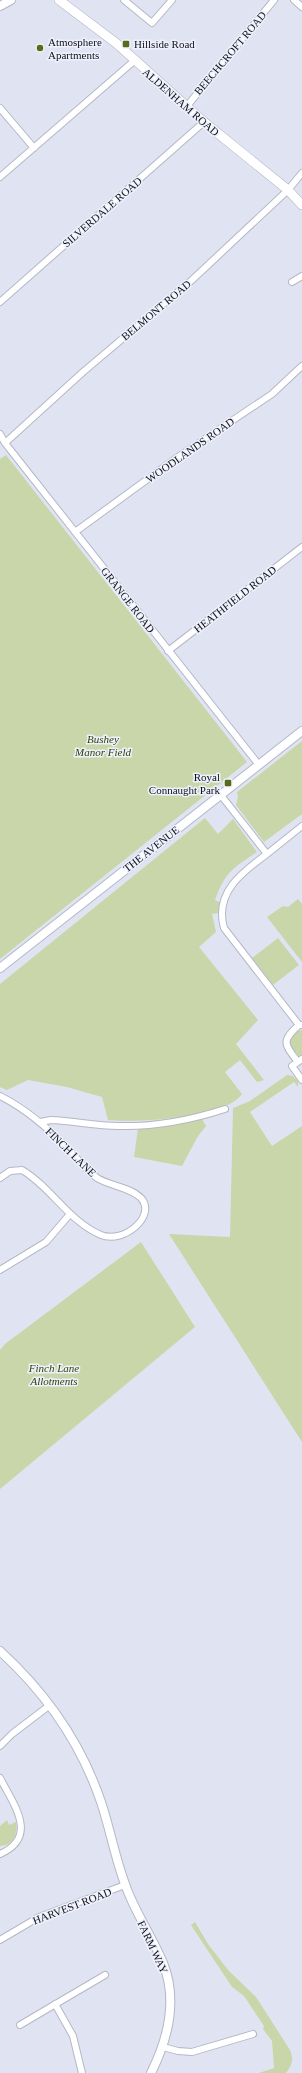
<svg xmlns="http://www.w3.org/2000/svg" width="302" height="2073" font-family="Georgia,serif">
  <rect width="100%" height="100%" fill="#e0e4f2"/>
  <path fill="#c8d6a9" d="M 6,455 L 247,762 L 0,959 L 0,459 Z
    M 302,741 L 302,814 L 264,842 L 236,805 L 238,797 L 237,792 Z
    M 205,818 L 218,834 L 233,819 L 257,852 C 233,868 225,872 215,900 L 221,903 L 218,913 L 212,914 L 216,932 L 199,947 L 258,1020 L 236,1044 L 264,1080 L 257,1082 L 240,1060 L 225,1072 L 242,1094 C 226,1118 136,1123 108,1120 L 102,1097 L 67,1087 L 28,1080 L 7,1090 L 0,1087 L 0,984 Z
    M 298,899 L 302,904 L 302,962 L 267,917 L 283,906 L 288,907 Z
    M 278,938 L 299,965 L 273,985 L 252,958 Z
    M 302,1030 L 302,1055 L 299,1056 L 289,1044 L 288,1039 L 297,1031 Z
    M 287,1075 L 293,1076 L 298,1081 L 298,1087 L 294,1082 L 250,1112 L 272,1146 L 302,1126 L 302,1442 L 169,1234 L 230,1237 L 233,1108 L 250,1101 Z
    M 202,1119 L 206,1126 L 198,1136 L 182,1166 L 134,1157 L 138,1129 L 157,1127 Z
    M 141,1242 L 195,1327 L 0,1489 L 0,1350 L 5,1344 Z
    M 7,1820 L 9,1825 L 16,1822 C 18,1834 13,1846 0,1846 L 0,1826 Z
    M 195,1922 L 208,1944 L 228,1970 L 256,1997 L 290,2050 C 294,2060 292,2065 286,2073 L 259,2073 L 274,2068 L 272,2041 L 263,2029 L 264,2026 L 244,1996 L 232,1987 L 191,1925 Z"/>
  <g fill="none" stroke-linecap="round" stroke-linejoin="round">
    <defs>
      <path id="minor" d="M 124,0 L 152,23 L 172,0
        M 294,0 L 302,7
        M 187,106 L 274,0
        M 0,108 L 34,148
        M 0,177 L 134,61
        M 292,282 L 302,276
        M 0,302 L 204,122
        M 0,434 L 5,443 L 259,765
        M 5,443 L 83,372 L 192,280 L 288,190 L 302,173
        M 75,532 L 178,457 L 272,394 L 302,366
        M 168,651 L 302,547
        M 220,794 L 267,854 C 242,872 214,893 224,928 L 299,1025
        M 267,854 L 302,826
        M 302,1059 L 292,1066 L 302,1080
        M 298,1062 C 284,1044 281,1041 299,1025 L 302,1025
        M 0,1096 C 26,1109 47,1127 67,1148 C 77,1158 85,1169 97,1178 C 110,1186 130,1187 141,1198 C 157,1216 124,1244 101,1235 C 68,1221 51,1187 22,1170 L 10,1171 L 0,1178
        M 40,1122 L 51,1120 C 74,1121 96,1126 118,1126 C 154,1127 191,1120 225,1109
        M 0,1270 L 46,1242 L 70,1214
        M 0,1746 L 12,1734 L 50,1705
        M 0,1778 C 14,1805 39,1837 0,1854
        M 0,1940 L 39,1917 L 125,1885
        M 55,2004 L 73,2036 L 82,2073
        M 20,2025 L 105,1975
        M 163,2047 L 178,2051 L 192,2052 L 253,2034"/>
      <path id="tertiary" d="M 0,6 L 11,0
        M 0,968 L 302,731
        M 0,1651 C 46,1693 81,1743 101,1802 C 110,1829 115,1857 125,1884 C 134,1911 152,1936 163,1963 C 178,2000 168,2039 151,2073"/>
      <path id="secondary" d="M 59,0 L 116,43 L 204,122 L 288,190 L 302,205"/>
    </defs>
    <use href="#minor" stroke="#b4b8c6" stroke-width="8"/>
    <use href="#tertiary" stroke="#b4b8c6" stroke-width="10"/>
    <use href="#secondary" stroke="#b4b8c6" stroke-width="10"/>
    <use href="#minor" stroke="#fff" stroke-width="6"/>
    <use href="#tertiary" stroke="#fff" stroke-width="8"/>
    <use href="#secondary" stroke="#fff" stroke-width="9"/>
  </g>
  <g fill="#586b18" stroke="#eef1fd" stroke-width="1.5">
    <rect x="122" y="40" width="8" height="8" rx="2"/>
    <circle cx="40" cy="48" r="4"/>
    <rect x="224" y="779" width="8" height="8" rx="2"/>
  </g>
  <g text-anchor="middle" stroke-width="3" stroke-linejoin="round" paint-order="stroke">
    <g font-size="11" fill="#101116" stroke="#eef1fd" text-anchor="start">
      <text x="48" y="46">Atmosphere<tspan x="48" dy="13">Apartments</tspan></text>
      <text x="134" y="48">Hillside Road</text>
      <text x="220" y="781" text-anchor="end">Royal<tspan x="220" dy="13">Connaught Park</tspan></text>
    </g>
    <g font-size="11" fill="#101116" stroke="#eef1fd">
      <text transform="translate(230 53) rotate(-50)" y="4">BEECHCROFT ROAD</text>
      <text transform="translate(181 102) rotate(41)" y="4">ALDENHAM ROAD</text>
      <text transform="translate(102 212) rotate(-41)" y="4">SILVERDALE ROAD</text>
      <text transform="translate(156 310) rotate(-40)" y="4">BELMONT ROAD</text>
      <text transform="translate(190 450) rotate(-35)" y="4">WOODLANDS ROAD</text>
      <text transform="translate(235 599) rotate(-38)" y="4">HEATHFIELD ROAD</text>
      <text transform="translate(128 600) rotate(52)" y="4">GRANGE ROAD</text>
      <text transform="translate(151 849) rotate(-38)" y="4">THE AVENUE</text>
      <text transform="translate(71 1152) rotate(44)" y="4">FINCH LANE</text>
      <text transform="translate(72 1906) rotate(-21)" y="4">HARVEST ROAD</text>
      <text transform="translate(153 1947) rotate(65)" y="4">FARM WAY</text>
    </g>
    <g font-size="11" font-style="italic" fill="#323f00" stroke="#eef1fd">
      <text x="103" y="743">Bushey<tspan x="103" dy="13">Manor Field</tspan></text>
      <text x="54" y="1372">Finch Lane<tspan x="54" dy="13">Allotments</tspan></text>
    </g>
  </g>
</svg>
